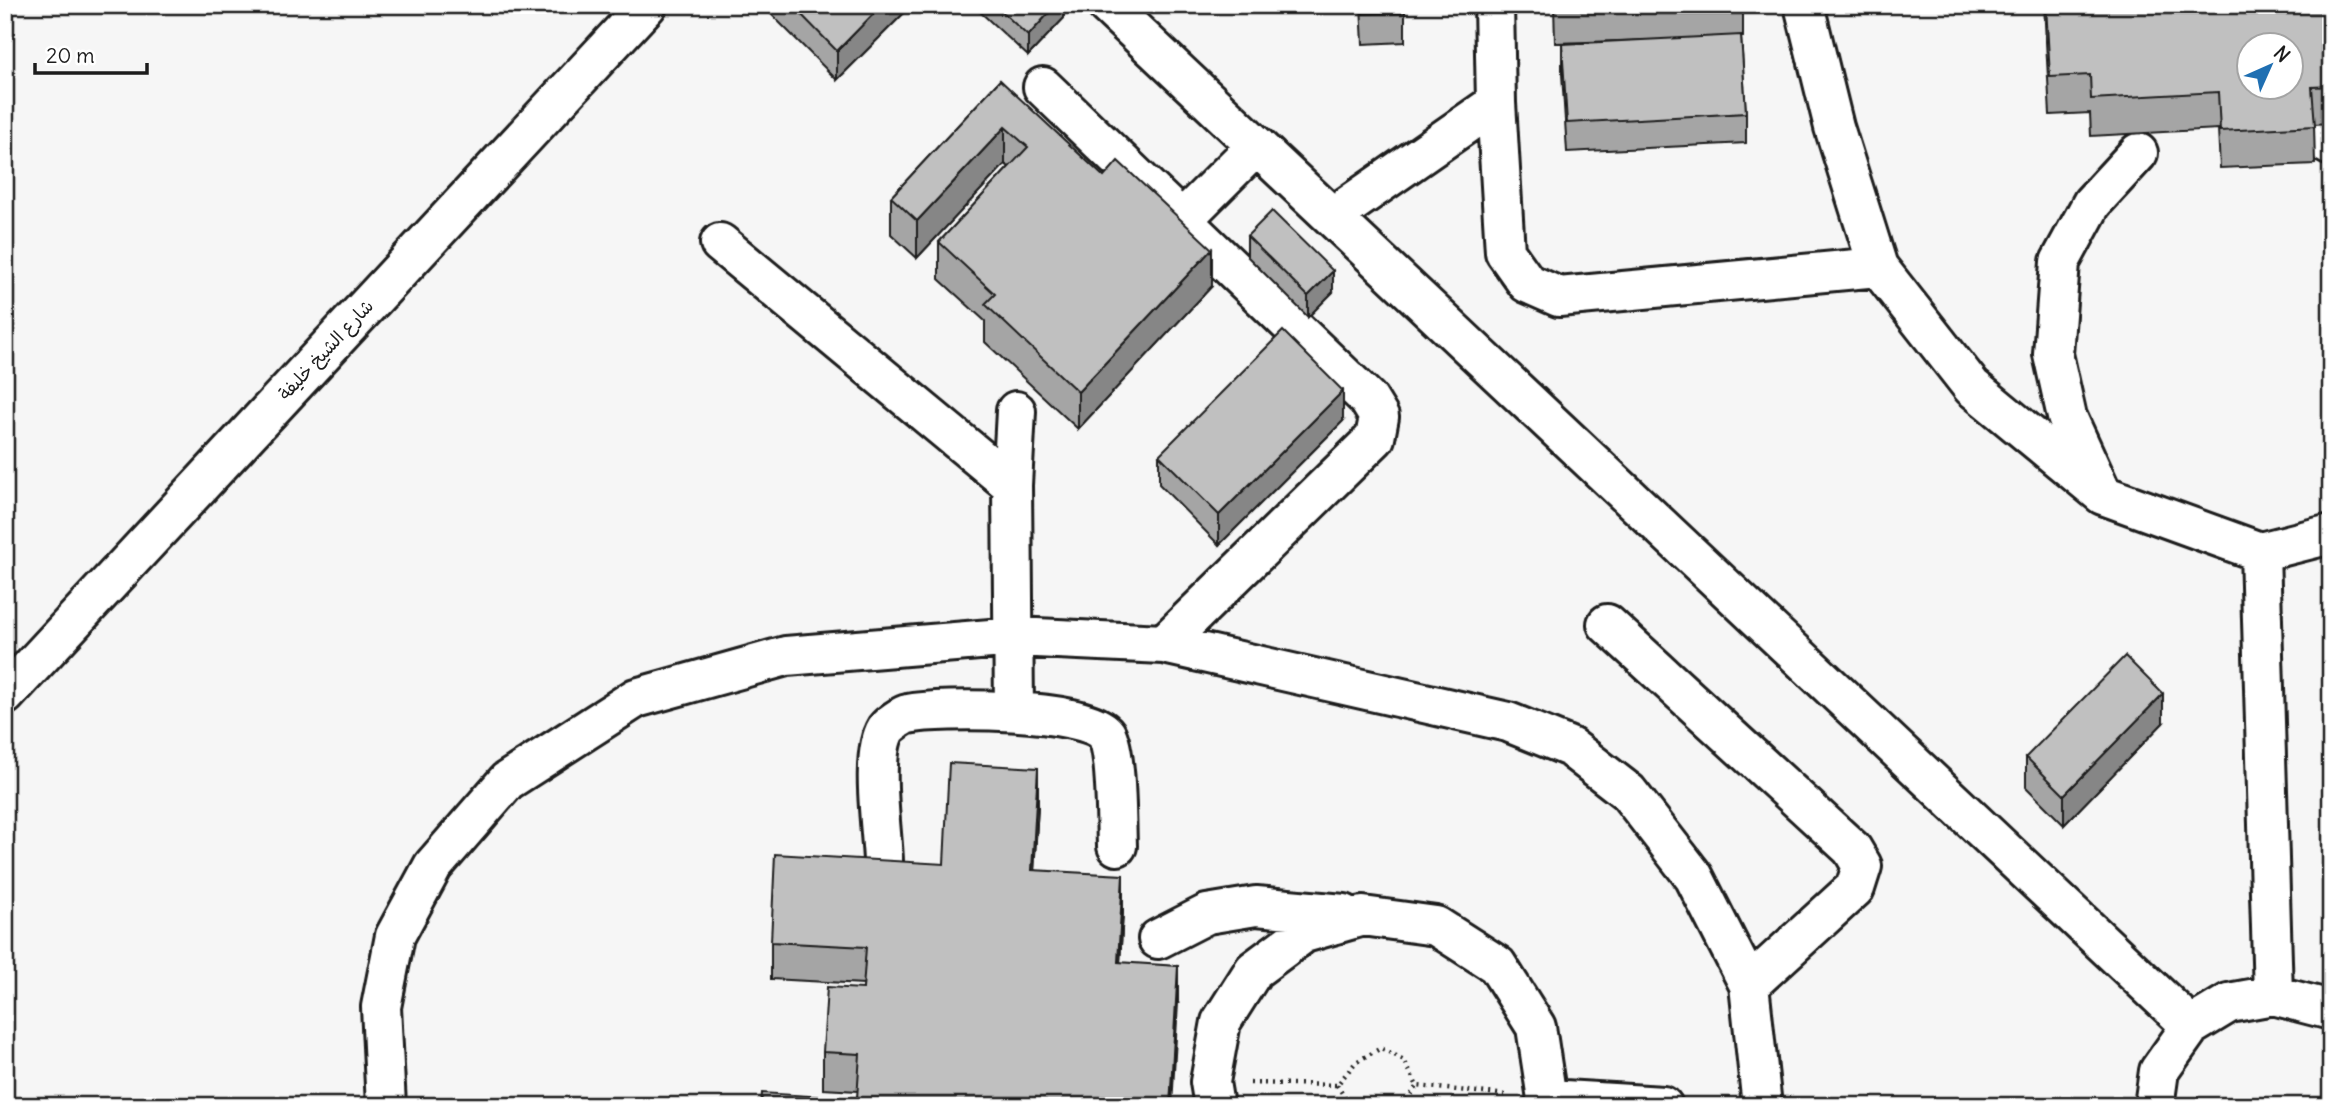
<svg xmlns="http://www.w3.org/2000/svg" width="2336" height="1111" font-family="Delius,'Playpen Sans Arabic',sans-serif">
  <rect width="100%" height="100%" fill="#f6f6f6"/>
  <filter id="ink" filterUnits="userSpaceOnUse"><feTurbulence type="fractalNoise" baseFrequency=".0143" numOctaves="2"/><feDisplacementMap in="SourceGraphic" scale="14" xChannelSelector="R" yChannelSelector="G"/><feConvolveMatrix kernelMatrix="1 2 1 2 8 2 1 2 1" color-interpolation-filters="sRGB"/></filter>
  <g filter="url(#ink)">
    <g fill="none" stroke-linecap="round" stroke-linejoin="round">
      <defs>
        <path id="minor" d="M 1107,5 L 2191,1026
          M 1494,5 L 1496,103 L 1505,252 L 1527,283 L 1559,297 L 1878,267
          M 1804,5 L 1834,127 L 1878,267 L 1972,387 L 2103,495 L 2260,552 L 2331,534
          M 1043,87 L 1368,399 L 1379,417 L 1375,438 L 1164,644
          M 2318,139 L 2331,146
          M 1332,217 L 1496,103
          M 1181,221 L 1256,146
          M 720,243 L 1012,485
          M 2099,487 L 2067,417 L 2053,354 L 2060,262 L 2092,203 L 2138,153
          M 2260,552 L 2273,995
          M 1607,624 L 1852,849 L 1862,866 L 1855,888 L 1749,985
          M 5,695 L 647,5
          M 1014,711 L 1012,485 L 1016,411
          M 883,861 C 882,830 870,755 886,729 C 890,724 902,715 908,714 C 940,707 1088,708 1106,734 C 1117,752 1116,822 1117,846
          M 1158,939 L 1207,914 L 1256,906 L 1344,914
          M 1547,1099 L 1663,1106
          M 386,1106 L 381,1007 L 395,936 L 433,866 L 507,781 L 636,698 L 786,656 L 1015,637 L 1164,644 L 1508,722 L 1570,747 L 1628,792 L 1694,877 L 1749,985 L 1762,1106
          M 1214,1106 L 1210,1082 L 1221,1022 L 1254,970 L 1304,933 L 1363,916 L 1436,926 L 1497,965 L 1536,1027 L 1547,1099 L 1544,1106
          M 2154,1106 L 2159,1071 L 2191,1026 L 2229,1003 L 2273,995 L 2331,1010"/>
      </defs>
      <use href="#minor" stroke="#1c1c1c" stroke-width="44"/>
      <path stroke="#1c1c1c" stroke-width="4.5" stroke-dasharray="2 5" stroke-linecap="butt" d="M 1250,1083 L 1337,1085 L 1356,1062 L 1381,1048 L 1404,1060 L 1417,1086 L 1508,1095
        M 1337,1085 L 1350,1106
        M 1403,1106 L 1417,1086"/>
      <use href="#minor" stroke="#fff" stroke-width="38"/>
    </g>
    <path fill="#a5a5a5" stroke="#1c1c1c" stroke-width="2" d="M 762,5 L 909,5 L 909,8 L 837,80 Z
      M 978,5 L 1064,5 L 1064,18 L 1028,56 L 978,10 Z
      M 1361,5 L 1405,5 L 1405,42 L 1363,44 Z
      M 1554,5 L 1743,5 L 1743,37 L 1741,37 L 1746,113 L 1746,143 L 1567,152 L 1562,74 L 1562,44 L 1649,40 L 1555,43 Z
      M 2044,5 L 2331,5 L 2331,123 L 2314,124 L 2315,164 L 2220,168 L 2218,129 L 2091,136 L 2090,113 L 2050,115 Z
      M 1000,80 L 1212,286 L 1078,429 L 985,342 L 985,321 L 939,279 L 939,242 L 1009,167 L 1005,164 L 917,258 L 891,234 L 891,197 Z
      M 1247,236 L 1333,292 L 1308,317 L 1247,256 Z
      M 1343,421 L 1219,545 L 1159,484 L 1159,455 Z
      M 2163,723 L 2064,825 L 2026,787 L 2026,757 Z
      M 1038,806 L 1034,870 L 1123,912 L 1120,962 L 1178,1003 L 857,1099 L 858,1091 L 823,1089 L 823,1052 L 863,989 L 864,984 L 771,979 L 771,942 L 944,864 Z"/>
    <path fill="#868686" stroke="#1c1c1c" stroke-width="2" d="M 882,5 L 909,5 L 909,8 L 837,80 L 837,51 Z
      M 1056,5 L 1064,5 L 1064,18 L 1028,56 L 1028,36 Z
      M 1005,127 L 1005,164 L 917,258 L 917,221 Z
      M 1212,249 L 1212,286 L 1078,429 L 1078,392 Z
      M 1333,271 L 1333,292 L 1308,317 L 1308,296 Z
      M 1343,391 L 1343,421 L 1219,545 L 1219,515 Z
      M 2163,694 L 2163,723 L 2064,825 L 2064,795 Z
      M 1038,768 L 1038,806 L 1032,907 L 1032,870 Z
      M 1123,875 L 1123,912 L 1118,999 L 1118,962 Z
      M 1178,966 L 1178,1003 L 1172,1106 L 1170,1106 Z"/>
    <path fill="#c0c0c0" stroke="#1c1c1c" stroke-width="2" fill-rule="evenodd" d="M 792,5 L 882,5 L 837,51 Z
      M 995,5 L 1056,5 L 1028,36 Z
      M 1362,5 L 1405,5 L 1405,13 L 1363,14 Z
      M 2046,5 L 2331,5 L 2331,86 L 2312,87 L 2315,126 L 2220,131 L 2218,92 L 2091,99 L 2090,75 L 2050,77 ZM 2249,46 L 2291,46 L 2291,88 L 2249,88 Z
      M 1741,35 L 1746,113 L 1567,123 L 1562,44 Z
      M 1000,80 L 1104,177 L 1118,161 L 1212,249 L 1078,392 L 985,304 L 995,294 L 939,242 L 1028,147 L 1005,127 L 917,221 L 891,197 Z
      M 1272,211 L 1333,271 L 1308,296 L 1247,236 Z
      M 1283,331 L 1343,391 L 1219,515 L 1159,455 Z
      M 2125,656 L 2163,694 L 2064,795 L 2026,757 Z
      M 949,763 L 1038,768 L 1032,870 L 1123,875 L 1118,962 L 1178,966 L 1170,1106 L 761,1106 L 762,1093 L 857,1099 L 860,1054 L 823,1052 L 827,987 L 863,989 L 866,947 L 771,942 L 775,854 L 944,864 Z"/>
  </g>
  <g text-anchor="middle" stroke-width="7" stroke-linejoin="round" paint-order="stroke">
    <g font-size="18" fill="#1c1c1c" stroke="#fff">
      <text transform="translate(326 350) rotate(-47)" y="6">شارع الشيخ خليفة</text>
    </g>
  </g>
  <rect width="2336" height="1111" fill="none" stroke="#fff" stroke-width="28"/>
  <rect x="14" y="14" width="2308" height="1083" fill="none" stroke="#1c1c1c" stroke-width="2.5" filter="url(#ink)"/>
  <g transform="translate(2270 66) rotate(45)"><circle r="33" fill="#ffffff" stroke="#a4a4a4" stroke-width="2"/>
  <path d="M0-5L12 26L0 18L-12 26Z" fill="#1f6fb2"/>
  <text y="-10" font-size="19" font-weight="bold" text-anchor="middle" fill="#1c1c1c">N</text>
  </g>
  <path d="M35 63v10h112v-10" fill="none" stroke="#1c1c1c" stroke-width="3.5"/>
  <text x="46" y="63" font-size="21" fill="#1c1c1c" stroke="#ffffff" stroke-width="5" paint-order="stroke">20 m</text>
</svg>
